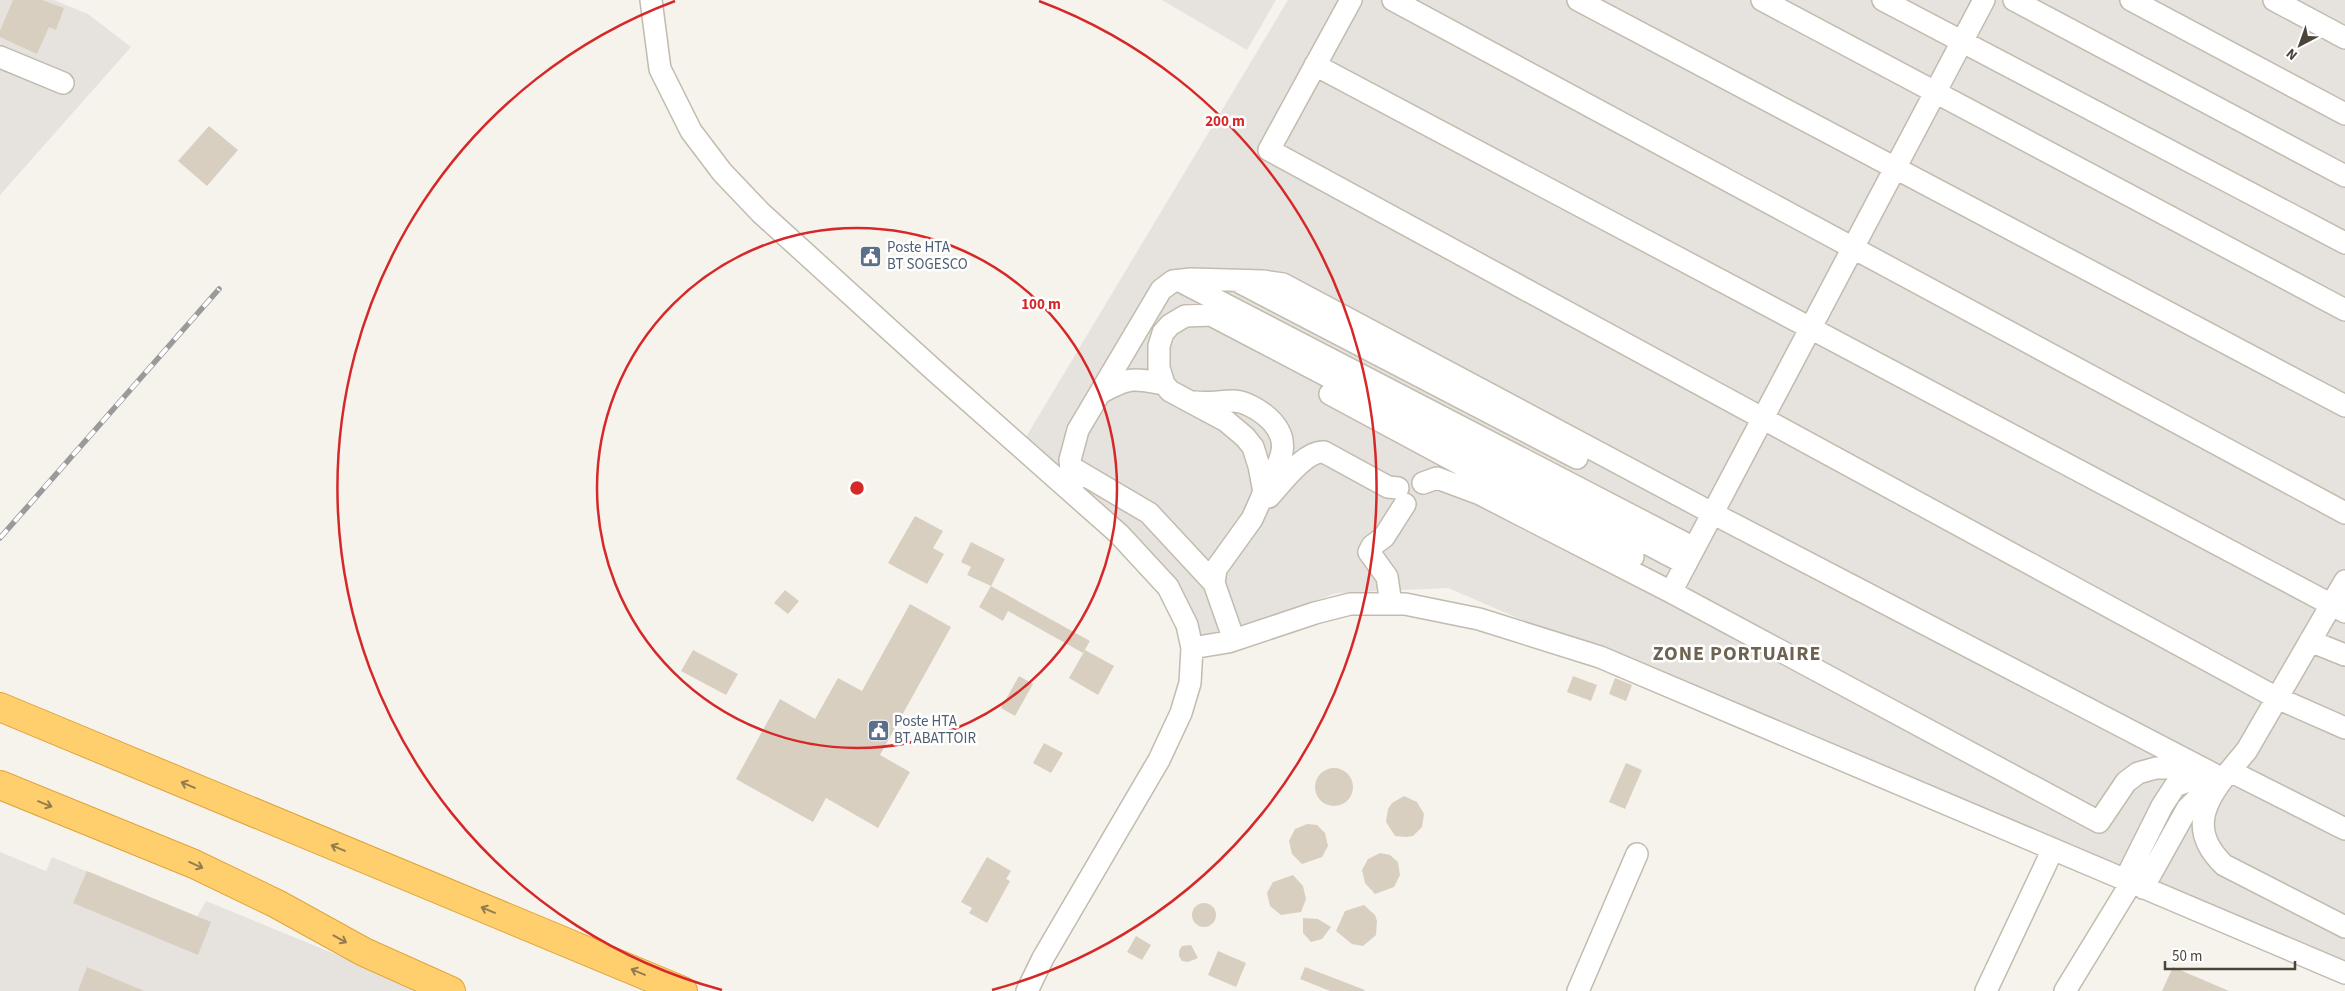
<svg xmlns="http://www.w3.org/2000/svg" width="2345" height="991" font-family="'Source Sans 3',sans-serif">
  <rect width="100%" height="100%" fill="#f6f3ec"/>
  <path fill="#e6e2dd" d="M 0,0 L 54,0 L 88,14 L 131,47 L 0,195 Z
    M 1162,0 L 1276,0 L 1247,50 Z
    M 1288,0 L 2345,0 L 2345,973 L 1448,588 L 1336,593 L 1242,629 L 1196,641 L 1186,598 L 1023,442 Z
    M 0,852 L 46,871 L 52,857 L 197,917 L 206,901 L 425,991 L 0,991 Z"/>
  <path fill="#d8cfc1" d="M 13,0 L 42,0 L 64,8 L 56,30 L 49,27 L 37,54 L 0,37 L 0,31 Z
    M 209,126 L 238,150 L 207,186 L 178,161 Z
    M 915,516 L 943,531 L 933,548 L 944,554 L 927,584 L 888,563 Z
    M 971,542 L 1005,559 L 991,586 L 1090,641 L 1083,653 L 1008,611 L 1003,621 L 979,607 L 991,586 L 967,575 L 971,567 L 961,562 Z
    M 785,590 L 799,601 L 788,614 L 774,603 Z
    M 910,604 L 951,627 L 880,755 L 910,772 L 878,828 L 826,798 L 813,822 L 736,779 L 780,699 L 815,719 L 838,678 L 862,691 Z
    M 693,650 L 738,674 L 726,695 L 681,671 Z
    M 1085,650 L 1114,666 L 1098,695 L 1069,678 Z
    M 1019,676 L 1033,684 L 1015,716 L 1001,708 Z
    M 1573,676 L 1597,685 L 1591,701 L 1567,692 Z
    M 1615,678 L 1632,685 L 1626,701 L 1609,694 Z
    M 1044,743 L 1063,753 L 1051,773 L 1033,763 Z
    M 1626,763 L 1642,770 L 1625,809 L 1609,802 Z
    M1315 787a19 19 0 1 1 38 0a19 19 0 1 1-38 0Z
    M 1404,796 L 1417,802 L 1424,814 L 1422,827 L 1413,836 L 1406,837 L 1395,836 L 1386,822 L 1388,809 L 1392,803 Z
    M 1307,824 L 1317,825 L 1325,833 L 1328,846 L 1322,857 L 1302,864 L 1292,854 L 1289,841 L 1295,829 Z
    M 1380,853 L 1390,855 L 1398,862 L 1400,875 L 1394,887 L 1375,894 L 1365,883 L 1362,870 L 1368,859 Z
    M 987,857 L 1011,871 L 1006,879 L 1010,881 L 987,923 L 969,913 L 972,908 L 961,902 Z
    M 87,871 L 211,922 L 198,955 L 73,903 Z
    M 1293,875 L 1303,886 L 1306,899 L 1301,912 L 1281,915 L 1270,906 L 1267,893 L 1273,882 Z
    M1192 915a12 12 0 1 1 24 0a12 12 0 1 1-24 0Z
    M 1364,905 L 1375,915 L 1377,921 L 1376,935 L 1363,946 L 1352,944 L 1336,931 L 1345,911 Z
    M 1303,918 L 1318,919 L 1331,927 L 1322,939 L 1311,942 L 1303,933 Z
    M 1136,936 L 1151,945 L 1142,960 L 1127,952 Z
    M 1191,945 L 1198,958 L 1188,962 L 1182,961 L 1179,956 L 1179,951 L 1182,946 Z
    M 1218,951 L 1246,963 L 1236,987 L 1208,975 Z
    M 87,967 L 144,991 L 78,991 Z
    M 1305,967 L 1365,990 L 1364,991 L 1330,991 L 1300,979 Z
    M 2173,967 L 2229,991 L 2162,991 Z"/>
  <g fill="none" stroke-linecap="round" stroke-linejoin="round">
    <defs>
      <path id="minor" d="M 651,0 L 660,69 L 691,131 L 722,172 L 761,213 L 935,371 L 1119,534 L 1168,587 L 1187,625 L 1192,648 L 1190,683 L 1181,713 L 1159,760 L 1043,958 L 1027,991
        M 1351,0 L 1269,150 L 2277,698 L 2345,728
        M 1393,0 L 2345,513
        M 1578,0 L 2345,406
        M 1762,0 L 2345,310
        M 1883,0 L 2345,243
        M 2014,0 L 2345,176
        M 2131,0 L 2345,114
        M 2274,0 L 2345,38
        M 0,57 L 63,83
        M 1315,65 L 2345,612
        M 1180,281 L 1694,548
        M 1241,283 L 1577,458
        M 1100,393 C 1129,377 1132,378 1164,384
        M 1330,394 L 1633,557
        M 1195,402 C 1208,404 1220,401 1233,401 C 1244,401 1257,409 1265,415 C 1298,442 1277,466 1262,496
        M 1071,467 L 1149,513 L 1214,583
        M 1423,483 L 1437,478 L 1480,494 L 1671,592 L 2099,822 L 2126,782 L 2138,773 L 2156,768 L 2171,768 L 2212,781 L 2223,779 L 2247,750 L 2345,581
        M 1073,492 L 1070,460 L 1078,430 L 1161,290 L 1173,281 L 1191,279 L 1263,281 L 1283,284 L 1712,513 L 2223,779
        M 1269,497 C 1281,484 1305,450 1324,452 L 1388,487 L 1398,488
        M 1671,592 L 1984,0
        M 1391,604 L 1387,577 L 1369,552 L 1372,546 L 1384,537 L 1405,504
        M 1234,640 L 1214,583 L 1216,569 L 1252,519 L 1257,508 L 1264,492 L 1259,466 L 1253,447 L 1245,437 L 1226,421 L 1170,391 L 1164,384 L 1159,368 L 1159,346 L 1163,333 L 1170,325 L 1185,316 L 1211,315 L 1686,564
        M 2310,641 L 2345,655
        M 1192,648 L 1228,642 L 1315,613 L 1350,604 L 1405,604 L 1479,619 L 1600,657 L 2345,973
        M 2230,771 L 2345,829
        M 2223,779 C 2199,810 2194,836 2224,865 L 2345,927
        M 2125,880 L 2162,806 L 2175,786 L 2197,778
        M 2143,888 L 2187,809 L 2211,785
        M 1578,991 L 1637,854
        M 1986,991 L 2053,849
        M 2065,991 L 2131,883"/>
      <path id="highway" d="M 0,707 L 683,991
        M 0,785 L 194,864 L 277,904 L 364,952 L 451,991"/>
    </defs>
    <use href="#minor" stroke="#c2bbae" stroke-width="24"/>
    <use href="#highway" stroke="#e0a43c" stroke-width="30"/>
    <use href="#minor" stroke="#fff" stroke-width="21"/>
    <use href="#highway" stroke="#ffcf6e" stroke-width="28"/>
    <defs>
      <path id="rail" d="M 0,538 L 219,289"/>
    </defs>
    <use href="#rail" stroke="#9a9a9a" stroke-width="5.5"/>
    <use href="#rail" stroke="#fff" stroke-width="4" stroke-dasharray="11" stroke-linecap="butt"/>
  </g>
  <defs><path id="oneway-shaft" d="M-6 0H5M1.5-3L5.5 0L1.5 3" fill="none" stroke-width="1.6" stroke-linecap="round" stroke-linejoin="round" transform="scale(1.25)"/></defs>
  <g stroke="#937c4e">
    <use href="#oneway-shaft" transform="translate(188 785) rotate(-157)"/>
    <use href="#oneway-shaft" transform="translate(45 804) rotate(22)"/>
    <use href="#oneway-shaft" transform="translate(338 848) rotate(-157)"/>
    <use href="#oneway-shaft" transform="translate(196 865) rotate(24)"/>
    <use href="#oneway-shaft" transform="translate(488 910) rotate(-157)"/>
    <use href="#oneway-shaft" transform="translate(340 939) rotate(29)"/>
    <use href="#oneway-shaft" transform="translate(638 972) rotate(-157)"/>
  </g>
  <g fill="none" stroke="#d62828" stroke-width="2.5">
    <circle cx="857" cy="488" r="260"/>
    <path d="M722 990A520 520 0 0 1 675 1M1039 1A520 520 0 0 1 992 990"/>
  </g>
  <defs>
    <symbol id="civic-square" viewBox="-11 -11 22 22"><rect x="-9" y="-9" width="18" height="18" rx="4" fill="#5c6f8a" stroke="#fff"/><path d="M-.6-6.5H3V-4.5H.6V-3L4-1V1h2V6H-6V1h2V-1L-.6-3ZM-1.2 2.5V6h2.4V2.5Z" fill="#fff"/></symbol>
  </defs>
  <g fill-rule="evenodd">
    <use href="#civic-square" x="858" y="244" width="25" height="25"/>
    <use href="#civic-square" x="866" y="718" width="25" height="25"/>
  </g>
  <g text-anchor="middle" stroke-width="5" stroke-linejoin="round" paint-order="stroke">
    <g font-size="15" fill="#4e5e75" stroke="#fff" text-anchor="start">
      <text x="887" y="252">Poste HTA<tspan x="887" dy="17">BT SOGESCO</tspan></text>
      <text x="894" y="726">Poste HTA<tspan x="894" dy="17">BT ABATTOIR</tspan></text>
    </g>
    <g font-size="20" font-weight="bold" letter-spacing="1" fill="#6e6250" stroke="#fff">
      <text x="1737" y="660">ZONE PORTUAIRE</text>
    </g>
  </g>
  <circle cx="857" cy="488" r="8" fill="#d62828" stroke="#fff" stroke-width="2.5"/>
  <g font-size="15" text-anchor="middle" font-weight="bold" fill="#d62828" stroke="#fff" stroke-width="5" stroke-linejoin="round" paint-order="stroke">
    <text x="1225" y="126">200 m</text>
    <text x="1041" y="309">100 m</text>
  </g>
  <g transform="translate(2300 45) rotate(221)" stroke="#ffffff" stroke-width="4" paint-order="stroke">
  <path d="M0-4L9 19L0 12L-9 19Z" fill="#4b4439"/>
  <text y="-8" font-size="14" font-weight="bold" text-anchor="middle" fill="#4b4439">N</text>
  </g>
  <path d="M2165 961v8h130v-8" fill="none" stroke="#4b4439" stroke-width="2.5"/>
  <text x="2172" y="961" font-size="15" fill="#4b4439" stroke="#ffffff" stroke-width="4" paint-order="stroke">50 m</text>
</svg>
